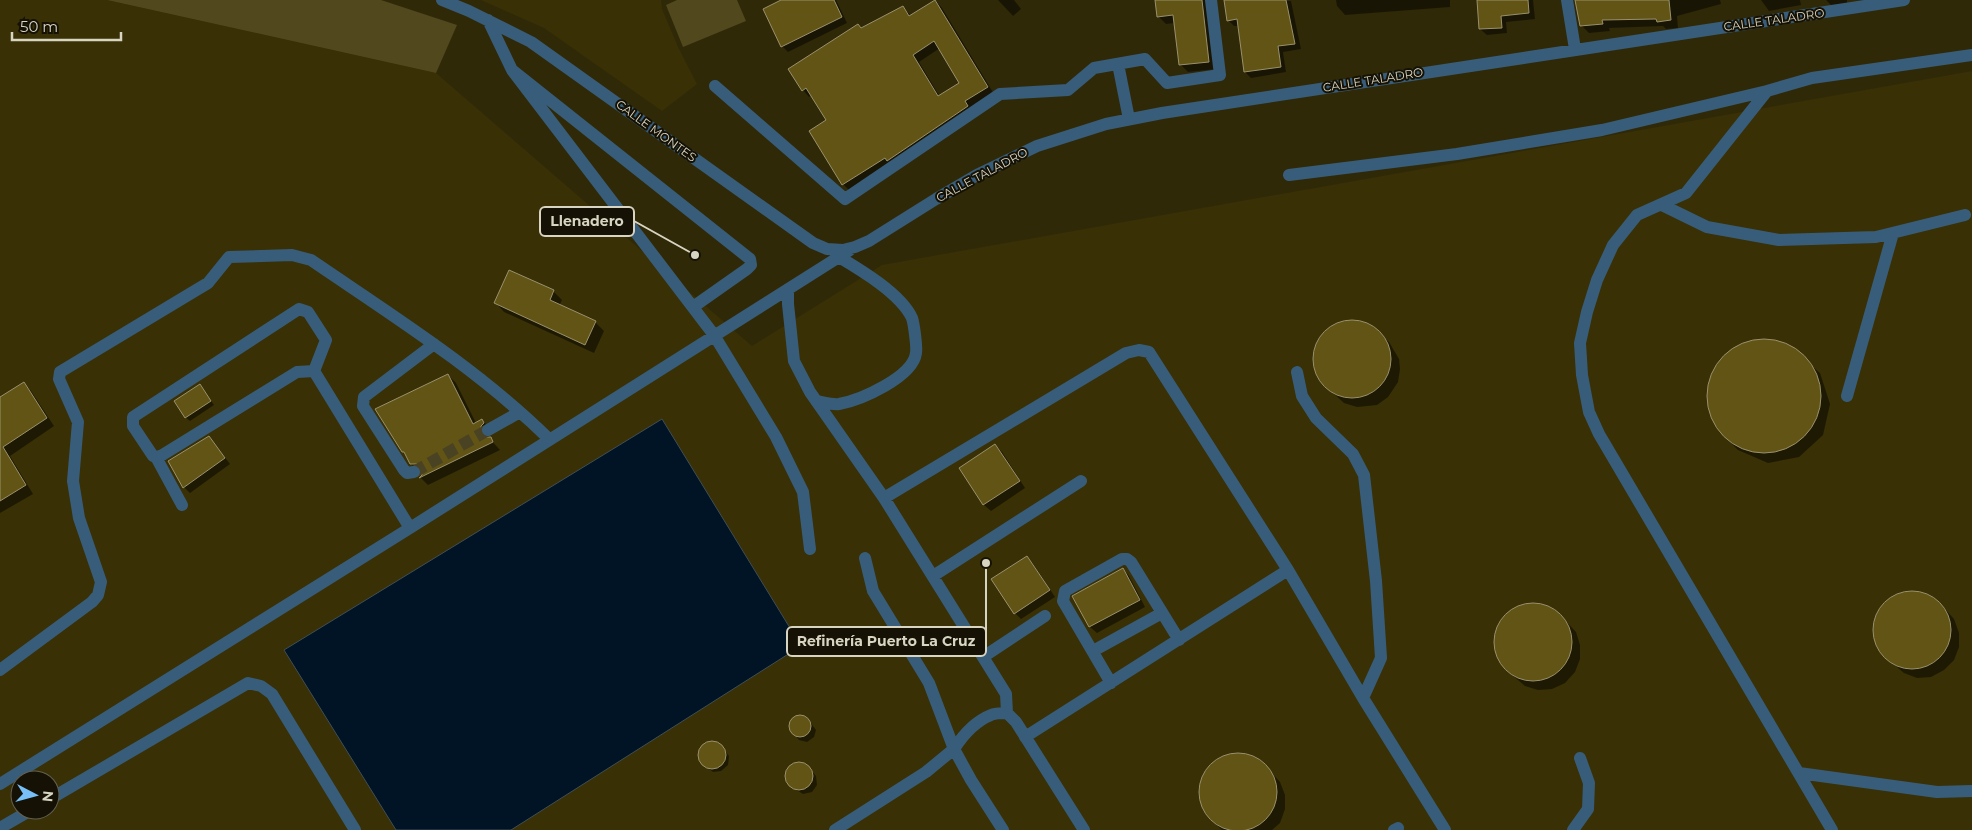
<svg xmlns="http://www.w3.org/2000/svg" width="1972" height="830" font-family="Montserrat,sans-serif">
  <rect width="100%" height="100%" fill="#302908"/>
  <path fill="#393005" fill-rule="evenodd" d="M 0,0 L 107,0 L 436,73 L 752,346 L 882,265 L 1972,71 L 1972,830 L 0,830 ZM 20,780 L 50,780 L 50,810 L 20,810 Z
    M 481,0 L 661,0 L 662,9 L 678,47 L 697,84 L 662,111 L 544,28 Z"/>
  <path fill="#51481d" d="M 107,0 L 381,0 L 457,25 L 436,73 Z
    M 677,0 L 737,0 L 746,21 L 683,47 L 666,5 Z"/>
  <path fill="#001426" stroke="#414e55" d="M 662,419 L 801,646 L 511,830 L 396,830 L 284,650 Z"/>
  <path fill="#0007" fill-rule="evenodd" d="M 784,0 L 836,0 L 847,23 L 788,52 L 782,46 Z
    M 998,0 L 1014,0 L 1021,9 L 1013,16 Z
    M 1161,0 L 1209,0 L 1216,69 L 1188,72 L 1180,64 L 1175,23 L 1166,24 L 1158,16 Z
    M 1225,0 L 1291,1 L 1301,49 L 1283,52 L 1286,72 L 1251,78 L 1245,72 L 1239,26 L 1234,26 L 1228,20 Z
    M 1336,0 L 1450,0 L 1450,7 L 1345,15 L 1337,6 Z
    M 1478,0 L 1533,0 L 1535,19 L 1506,22 L 1507,33 L 1487,35 L 1480,29 Z
    M 1577,0 L 1720,0 L 1721,4 L 1677,16 L 1678,28 L 1666,29 L 1663,26 L 1609,28 L 1610,31 L 1589,33 L 1581,25 Z
    M 1761,0 L 1800,0 L 1801,5 L 1769,11 Z
    M 1826,0 L 1847,0 L 1847,3 L 1832,6 Z
    M 936,1 L 942,8 L 994,94 L 850,191 L 843,184 L 828,120 L 812,95 L 809,97 L 803,90 L 861,29 L 903,7 L 911,16 ZM 940,48 L 960,83 L 940,97 L 919,62 Z
    M 553,291 L 562,300 L 559,306 L 595,322 L 604,331 L 594,353 L 504,312 L 496,303 Z
    M 1356,321 L 1369,325 L 1389,342 L 1399,359 L 1400,369 L 1398,382 L 1388,397 L 1377,405 L 1357,407 L 1344,403 L 1320,381 L 1315,369 L 1315,352 L 1323,334 L 1330,328 L 1342,322 Z
    M 1754,340 L 1786,344 L 1820,373 L 1830,404 L 1823,435 L 1799,457 L 1768,463 L 1738,450 L 1729,441 L 1710,415 L 1709,382 L 1726,355 Z
    M 448,375 L 456,383 L 476,423 L 482,420 L 490,428 L 488,439 L 490,439 L 500,450 L 428,485 L 421,478 L 423,472 L 419,472 L 411,464 L 403,451 Z
    M 24,383 L 31,391 L 54,426 L 10,456 L 33,494 L 0,513 L 0,398 Z
    M 200,386 L 214,405 L 190,421 L 185,417 Z
    M 209,437 L 230,464 L 190,493 L 184,487 Z
    M 995,445 L 1002,452 L 1025,488 L 991,511 L 984,505 L 961,468 Z
    M 1027,557 L 1033,564 L 1055,597 L 1021,619 L 1015,613 Z
    M 1123,569 L 1129,576 L 1145,607 L 1097,633 L 1090,627 L 1074,597 Z
    M 1909,591 L 1923,593 L 1936,599 L 1954,619 L 1959,633 L 1959,647 L 1954,660 L 1944,670 L 1931,677 L 1917,678 L 1904,673 L 1883,655 L 1876,643 L 1873,629 L 1876,615 L 1884,603 L 1896,595 Z
    M 1530,604 L 1544,605 L 1557,612 L 1576,632 L 1580,645 L 1580,659 L 1575,672 L 1565,683 L 1552,689 L 1538,690 L 1525,686 L 1504,668 L 1497,655 L 1495,641 L 1498,627 L 1505,615 L 1517,607 Z
    M 799,716 L 807,718 L 816,730 L 814,737 L 807,742 L 799,740 L 790,728 L 792,720 Z
    M 711,742 L 719,744 L 729,756 L 728,765 L 721,771 L 713,772 L 701,762 L 699,753 L 703,745 Z
    M 1235,754 L 1249,755 L 1262,762 L 1280,782 L 1285,795 L 1285,809 L 1280,823 L 1272,830 L 1222,830 L 1209,818 L 1202,806 L 1199,792 L 1202,777 L 1210,766 L 1221,757 Z
    M 796,763 L 805,764 L 816,776 L 817,785 L 812,792 L 803,794 L 790,786 L 786,777 L 788,768 Z"/>
  <path fill="#615415" stroke="#99916e" fill-rule="evenodd" d="M 781,0 L 834,0 L 842,17 L 781,47 L 763,9 Z
    M 935,0 L 988,87 L 965,101 L 968,106 L 887,161 L 885,158 L 842,185 L 809,131 L 826,120 L 806,88 L 802,91 L 788,69 L 858,24 L 861,28 L 903,6 L 909,16 ZM 934,41 L 959,83 L 938,96 L 913,55 Z
    M 1155,0 L 1202,0 L 1209,62 L 1179,65 L 1173,15 L 1157,17 Z
    M 1224,0 L 1286,0 L 1295,44 L 1278,46 L 1281,67 L 1244,72 L 1237,19 L 1227,21 Z
    M 1477,0 L 1528,0 L 1529,13 L 1501,16 L 1502,28 L 1479,29 Z
    M 1575,0 L 1669,0 L 1671,20 L 1657,22 L 1656,19 L 1602,20 L 1603,24 L 1580,26 Z
    M 509,270 L 554,290 L 550,300 L 596,321 L 585,345 L 494,303 Z
    M1313 359a39 39 0 1 1 78 0a39 39 0 1 1-78 0Z
    M1707 396a57 57 0 1 1 114 0a57 57 0 1 1-114 0Z
    M 448,374 L 473,424 L 482,419 L 484,423 L 481,426 L 481,434 L 484,437 L 491,437 L 493,442 L 419,478 L 422,475 L 421,467 L 417,464 L 410,464 L 404,452 L 402,452 L 375,409 Z
    M 24,382 L 47,418 L 3,447 L 26,485 L 0,501 L 0,397 Z
    M 200,384 L 211,401 L 185,418 L 174,401 Z
    M 209,436 L 225,458 L 183,488 L 168,461 Z
    M 995,444 L 1020,481 L 983,505 L 959,468 Z
    M 1027,556 L 1050,590 L 1014,614 L 991,579 Z
    M 1123,568 L 1140,600 L 1089,627 L 1072,596 Z
    M1873 630a39 39 0 1 1 78 0a39 39 0 1 1-78 0Z
    M1494 642a39 39 0 1 1 78 0a39 39 0 1 1-78 0Z
    M789 726a11 11 0 1 1 22 0a11 11 0 1 1-22 0Z
    M698 755a14 14 0 1 1 28 0a14 14 0 1 1-28 0Z
    M1199 792a39 39 0 1 1 78 0a39 39 0 1 1-78 0Z
    M785 776a14 14 0 1 1 28 0a14 14 0 1 1-28 0Z"/>
  <g fill="none" stroke-linecap="round" stroke-linejoin="round">
    <path stroke="#494324" stroke-width="12" stroke-dasharray="12 6" stroke-linecap="butt" d="M 414,472 L 488,430"/>
    <path stroke="#385d7a" stroke-width="12" d="M 442,0 L 469,11 L 531,42 L 813,243 L 827,249 L 843,250 L 855,247 L 869,241 L 936,199 L 977,175 L 1037,146 L 1106,124 L 1162,113 L 1904,0
      M 1567,0 L 1575,49
      M 488,20 L 512,70 L 750,259 L 751,265 L 747,269 L 693,307
      M 1118,64 L 1129,119
      M 512,70 L 714,335 L 776,437 L 803,492 L 810,549
      M 715,86 L 845,199 L 1000,94 L 1068,90 L 1094,68 L 1145,59 L 1167,83 L 1220,75 L 1211,0
      M 1289,175 L 1457,154 L 1602,130 L 1767,91
      M 1662,205 L 1707,227 L 1779,240 L 1876,237 L 1965,215
      M 788,289 L 788,304 L 794,361 L 810,392 L 884,498 L 1006,694 L 1007,713
      M 299,309 L 308,312 L 326,340 L 314,371 L 297,372 L 159,457 L 153,456 L 133,426 L 133,417 Z
      M 314,371 L 410,528
      M 1297,372 L 1302,396 L 1316,418 L 1353,454 L 1364,475 L 1376,581 L 1381,658 L 1363,698
      M 1847,396 L 1893,233
      M 816,401 C 823,402 832,405 839,404 C 861,400 913,377 916,353 C 917,347 914,324 912,318 C 901,294 861,270 839,257
      M 488,430 L 520,412
      M 156,457 L 182,505
      M 414,472 L 407,473 L 404,470 L 363,406 L 364,397 L 434,344
      M 884,498 L 1126,353 L 1139,350 L 1149,352 L 1288,570 L 1363,698 L 1445,830
      M 865,558 L 873,591 L 929,683 L 954,749
      M 933,576 L 1081,481
      M 1093,651 L 1162,613
      M 983,657 L 1045,616
      M 0,670 L 92,602 L 98,595 L 101,582 L 79,518 L 73,481 L 78,422 L 59,379 L 60,372 L 208,283 L 229,257 L 292,255 L 311,260 C 393,316 478,369 549,439
      M 1111,683 L 1063,601 L 1065,591 L 1122,559 L 1127,559 L 1131,562 L 1179,640
      M 1025,737 L 1288,570
      M 954,749 C 963,735 976,721 991,715 C 995,713 1002,713 1007,713 L 1016,722 L 1084,830
      M 1799,773 L 1937,792 L 1972,791
      M 0,784 L 410,528 L 850,250
      M 50,799 L 248,683 L 261,686 L 272,694 L 355,830
      M 0,828 L 31,810
      M 835,830 L 926,772 L 954,749 L 971,780 L 1003,830
      M 1394,830 L 1398,828
      M 1573,830 L 1588,809 L 1589,783 L 1580,758
      M 1832,830 L 1599,434 L 1589,412 L 1582,375 L 1580,343 L 1587,312 L 1597,280 L 1613,245 L 1637,215 L 1686,193 L 1767,91 L 1812,78 L 1972,55"/>
  </g>
  <g text-anchor="middle" stroke-width="4" stroke-linejoin="round" paint-order="stroke">
    <g font-size="12" fill="#d8d4c2" stroke="#151205">
      <text transform="translate(1774 20) rotate(-8)" y="4">CALLE TALADRO</text>
      <text transform="translate(1373 80) rotate(-9)" y="4">CALLE TALADRO</text>
      <text transform="translate(656 131) rotate(36)" y="4">CALLE MONTES</text>
      <text transform="translate(982 175) rotate(-28)" y="4">CALLE TALADRO</text>
    </g>
  </g>
  <path fill="none" stroke="#d8d4c2" stroke-width="2" d="M695 255L634 221M986 563L986 641"/>
  <g fill="#d8d4c2" stroke="#151205" stroke-width="2">
    <circle cx="695" cy="255" r="5"/>
    <circle cx="986" cy="563" r="5"/>
  </g>
  <g fill="#151205" stroke="#d8d4c2" stroke-width="2">
    <rect x="540" y="207" width="94" height="29" rx="5"/>
    <rect x="787" y="627" width="199" height="29" rx="5"/>
  </g>
  <g font-size="14" text-anchor="middle" font-weight="bold" fill="#d8d4c2">
    <text x="587" y="226">Llenadero</text>
    <text x="886" y="646">Refinería Puerto La Cruz</text>
  </g>
  <g transform="translate(35 795) rotate(96)"><circle r="24" fill="#151205" stroke="#636051"/>
  <path d="M0-4L9 19L0 12L-9 19Z" fill="#78bff8"/>
  <text y="-8" font-size="14" font-weight="bold" text-anchor="middle" fill="#d8d4c2">N</text>
  </g>
  <path d="M12 32v8h109v-8" fill="none" stroke="#d8d4c2" stroke-width="2.5"/>
  <text x="20" y="32" font-size="15" fill="#d8d4c2" stroke="#151205" stroke-width="4" paint-order="stroke">50 m</text>
</svg>
